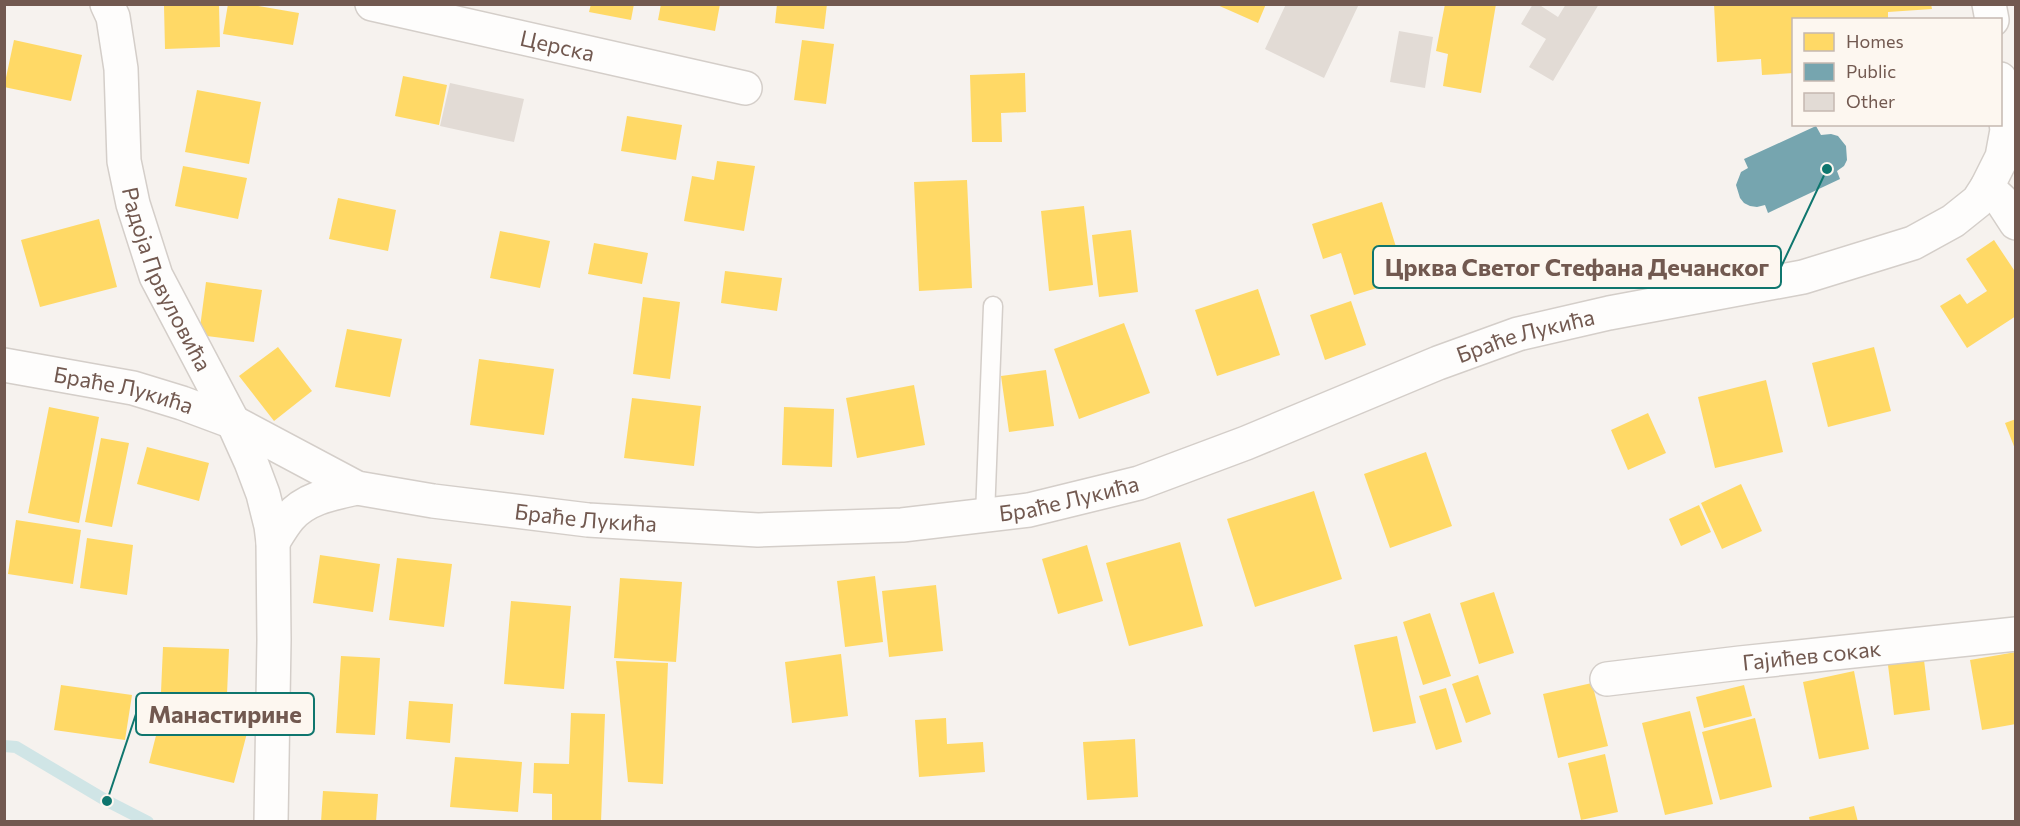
<svg xmlns="http://www.w3.org/2000/svg" width="2020" height="826" font-family="Commissioner,sans-serif">
  <rect width="100%" height="100%" fill="#f6f2ee"/>
  <path fill="#ffd966" d="M 228,4 L 247,4 L 299,13 L 293,45 L 223,34 Z
    M 591,4 L 634,4 L 631,20 L 589,12 Z
    M 661,4 L 720,4 L 715,31 L 658,20 Z
    M 777,4 L 827,4 L 824,29 L 775,23 Z
    M 1215,4 L 1266,4 L 1258,23 Z
    M 1445,4 L 1456,6 L 1496,4 L 1481,93 L 1443,86 L 1448,54 L 1436,51 Z
    M 1714,4 L 1931,4 L 1932,9 L 1888,12 L 1888,20 L 1794,20 L 1794,73 L 1762,75 L 1761,59 L 1717,62 Z
    M 219,5 L 220,47 L 165,49 L 164,6 Z
    M 14,40 L 82,55 L 71,101 L 4,87 Z
    M 802,40 L 834,44 L 826,104 L 794,100 Z
    M 1025,73 L 1026,112 L 1001,113 L 1002,142 L 972,142 L 970,75 Z
    M 403,76 L 447,85 L 439,125 L 395,116 Z
    M 197,90 L 261,102 L 249,164 L 185,152 Z
    M 627,116 L 682,125 L 676,160 L 621,151 Z
    M 717,161 L 755,166 L 744,231 L 684,221 L 692,176 L 714,180 Z
    M 183,166 L 247,178 L 238,219 L 175,206 Z
    M 967,180 L 972,288 L 919,291 L 914,182 Z
    M 338,198 L 396,210 L 388,251 L 329,239 Z
    M 1382,202 L 1406,279 L 1354,295 L 1341,253 L 1323,259 L 1312,224 Z
    M 1084,206 L 1093,285 L 1049,291 L 1041,211 Z
    M 99,219 L 117,287 L 40,307 L 21,240 Z
    M 1131,230 L 1138,292 L 1099,297 L 1092,235 Z
    M 500,231 L 550,241 L 540,288 L 490,278 Z
    M 1994,240 L 2016,273 L 2016,316 L 1967,348 L 1940,306 L 1960,294 L 1967,304 L 1987,291 L 1966,259 Z
    M 594,243 L 648,253 L 642,284 L 588,274 Z
    M 725,271 L 782,278 L 777,311 L 721,303 Z
    M 206,282 L 262,290 L 254,342 L 199,335 Z
    M 1258,289 L 1280,355 L 1217,376 L 1195,310 Z
    M 643,297 L 680,302 L 670,379 L 633,374 Z
    M 1351,301 L 1366,345 L 1325,360 L 1310,315 Z
    M 1124,323 L 1150,393 L 1079,419 L 1054,349 Z
    M 347,329 L 402,339 L 390,397 L 335,387 Z
    M 278,347 L 312,391 L 274,421 L 239,376 Z
    M 1874,347 L 1891,411 L 1828,427 L 1812,363 Z
    M 479,359 L 554,369 L 544,435 L 470,425 Z
    M 1046,370 L 1054,426 L 1009,432 L 1001,376 Z
    M 1766,380 L 1783,452 L 1715,468 L 1698,397 Z
    M 914,385 L 925,445 L 857,458 L 846,398 Z
    M 632,398 L 701,406 L 694,466 L 624,458 Z
    M 49,407 L 99,417 L 79,523 L 28,513 Z
    M 784,407 L 834,409 L 832,467 L 782,465 Z
    M 1648,413 L 1666,453 L 1628,470 L 1611,430 Z
    M 2016,419 L 2016,449 L 2015,449 L 2005,423 Z
    M 101,438 L 129,443 L 112,527 L 85,522 Z
    M 147,447 L 209,463 L 199,501 L 137,484 Z
    M 1426,452 L 1452,526 L 1390,548 L 1364,474 Z
    M 1741,484 L 1762,531 L 1722,549 L 1701,503 Z
    M 1314,491 L 1342,579 L 1255,607 L 1227,519 Z
    M 1699,505 L 1711,532 L 1681,546 L 1669,519 Z
    M 16,520 L 81,530 L 73,584 L 8,574 Z
    M 87,538 L 133,545 L 127,595 L 80,588 Z
    M 1180,542 L 1203,626 L 1129,646 L 1106,563 Z
    M 1087,545 L 1103,601 L 1058,614 L 1042,559 Z
    M 320,555 L 380,564 L 373,612 L 313,603 Z
    M 397,558 L 452,564 L 444,627 L 389,620 Z
    M 875,576 L 883,642 L 845,647 L 837,581 Z
    M 620,578 L 682,582 L 676,662 L 614,658 Z
    M 936,585 L 943,651 L 889,657 L 882,591 Z
    M 1494,592 L 1514,653 L 1479,664 L 1460,603 Z
    M 511,601 L 571,606 L 564,689 L 504,684 Z
    M 1430,613 L 1451,676 L 1423,685 L 1403,622 Z
    M 1397,636 L 1416,723 L 1373,732 L 1354,645 Z
    M 163,647 L 229,649 L 227,694 L 161,692 Z
    M 2016,652 L 2016,724 L 1982,730 L 1970,660 Z
    M 841,654 L 848,716 L 792,723 L 785,662 Z
    M 341,656 L 380,658 L 375,735 L 336,733 Z
    M 1924,660 L 1930,710 L 1894,715 L 1888,665 Z
    M 616,661 L 668,663 L 663,784 L 628,782 Z
    M 1854,671 L 1869,749 L 1819,759 L 1803,682 Z
    M 1478,675 L 1491,714 L 1466,723 L 1452,684 Z
    M 1592,683 L 1608,746 L 1558,758 L 1543,694 Z
    M 61,685 L 132,695 L 125,740 L 54,730 Z
    M 1744,685 L 1752,716 L 1704,728 L 1696,697 Z
    M 1446,688 L 1462,742 L 1436,750 L 1419,696 Z
    M 409,701 L 453,704 L 450,743 L 406,739 Z
    M 1690,711 L 1713,804 L 1665,815 L 1642,723 Z
    M 162,712 L 247,733 L 234,783 L 149,763 Z
    M 571,713 L 605,714 L 601,822 L 552,822 L 552,794 L 533,793 L 534,763 L 569,764 Z
    M 946,718 L 947,744 L 983,742 L 985,772 L 919,777 L 915,720 Z
    M 1755,718 L 1772,787 L 1720,800 L 1702,732 Z
    M 1135,739 L 1138,797 L 1087,800 L 1083,742 Z
    M 1605,754 L 1618,812 L 1581,820 L 1568,763 Z
    M 455,757 L 522,762 L 518,812 L 450,807 Z
    M 323,791 L 378,794 L 376,822 L 321,822 Z
    M 1854,806 L 1858,822 L 1810,822 L 1809,817 Z"/>
  <path fill="#76a5af" d="M 1816,126 L 1821,135 L 1831,134 L 1838,136 L 1846,146 L 1847,160 L 1844,166 L 1837,171 L 1840,179 L 1768,213 L 1765,205 L 1757,207 L 1750,206 L 1744,203 L 1740,198 L 1736,185 L 1741,172 L 1748,168 L 1744,159 Z"/>
  <g fill="none" stroke-linecap="round" stroke-linejoin="round">
    <path stroke="#d0e5e6" stroke-width="12" d="M 4,746 L 16,747 L 107,801 L 148,822"/>
  </g>
  <path fill="#e2dbd5" d="M 1286,4 L 1359,4 L 1324,78 L 1265,49 Z
    M 1533,4 L 1538,4 L 1558,17 L 1566,4 L 1599,4 L 1553,81 L 1529,67 L 1546,39 L 1521,24 Z
    M 1399,31 L 1433,37 L 1425,88 L 1390,82 Z
    M 450,83 L 524,99 L 514,142 L 440,126 Z"/>
  <g fill="none" stroke-linecap="round" stroke-linejoin="round">
    <defs>
      <path id="service" d="M 985,516 L 993,306"/>
      <g id="minor">
        <path id="s1" d="M 107,4 L 113,17 L 121,69 L 124,161 L 133,204 L 156,276 L 233,422 L 251,462 L 263,494 L 271,526 L 273,542 L 274,640 L 271,822"/>
        <path id="s2" d="M 372,4 L 745,88"/>
        <path d="M 1989,4 L 1992,20"/>
        <path d="M 1987,187 L 2001,200 L 2016,223"/>
        <path id="s3" d="M 4,365 L 133,388 L 182,403 L 233,422 L 357,488 L 433,501 L 588,520 L 758,530 L 902,525 L 1029,510 L 1139,483 L 1246,443 L 1438,363 L 1518,334 L 1609,313 L 1803,277 L 1913,243 L 1953,221 L 1978,201 L 1987,187 L 2002,157 L 2007,130 L 2000,79"/>
        <path d="M 273,542 C 278,534 283,525 289,518 C 305,498 334,493 357,488"/>
        <path id="s4" d="M 1607,679 L 1740,663 L 2016,634"/>
      </g>
    </defs>
    <use href="#service" stroke="#d4cec9" stroke-width="21"/>
    <use href="#minor" stroke="#d4cec9" stroke-width="36"/>
    <use href="#service" stroke="#fefdfc" stroke-width="18"/>
    <use href="#minor" stroke="#fefdfc" stroke-width="33"/>
  </g>
  <g text-anchor="middle" stroke-width="6" stroke-linejoin="round" paint-order="stroke">
    <g font-size="22" fill="#725950" stroke="#fdf7f0">
      <text dy="8" stroke="none"><textPath href="#s2" startOffset="190">Церска</textPath></text>
      <text dy="8" stroke="none"><textPath href="#s1" startOffset="285">Радоја Првуловића</textPath></text>
      <text dy="8" stroke="none"><textPath href="#s3" startOffset="1580">Браће Лукића</textPath></text>
      <text dy="8" stroke="none"><textPath href="#s3" startOffset="122">Браће Лукића</textPath></text>
      <text dy="8" stroke="none"><textPath href="#s3" startOffset="1094">Браће Лукића</textPath></text>
      <text dy="8" stroke="none"><textPath href="#s3" startOffset="608">Браће Лукића</textPath></text>
      <text dy="8" stroke="none"><textPath href="#s4" startOffset="206">Гајићев сокак</textPath></text>
    </g>
  </g>
  <path fill="none" stroke="#0f766e" stroke-width="2" d="M1827 169L1781 267M107 801L136 714"/>
  <g fill="#0f766e" stroke="#fdf7f0" stroke-width="2">
    <circle cx="1827" cy="169" r="6"/>
    <circle cx="107" cy="801" r="6"/>
  </g>
  <g fill="#fdf7f0" stroke="#0f766e" stroke-width="2">
    <rect x="1373" y="246" width="408" height="42" rx="6"/>
    <rect x="136" y="693" width="178" height="42" rx="6"/>
  </g>
  <g font-size="24" text-anchor="middle" font-weight="bold" fill="#725950">
    <text x="1577" y="276">Црква Светог Стефана Дечанског</text>
    <text x="225" y="723">Манастирине</text>
  </g>
  <rect width="2020" height="826" fill="none" stroke="#725950" stroke-width="12"/>
  <rect x="1792" y="18" width="210" height="108" fill="#fdf7f0" stroke="#c5b8b0" stroke-width="1.5"/>
  <rect x="1804" y="33" width="30" height="18" fill="#ffd966" stroke="#c5b8b0" stroke-width="1.5"/>
  <text x="1846" y="48" font-size="18" fill="#725950">Homes</text>
  <rect x="1804" y="63" width="30" height="18" fill="#76a5af" stroke="#c5b8b0" stroke-width="1.5"/>
  <text x="1846" y="78" font-size="18" fill="#725950">Public</text>
  <rect x="1804" y="93" width="30" height="18" fill="#e2dbd5" stroke="#c5b8b0" stroke-width="1.5"/>
  <text x="1846" y="108" font-size="18" fill="#725950">Other</text>
</svg>
